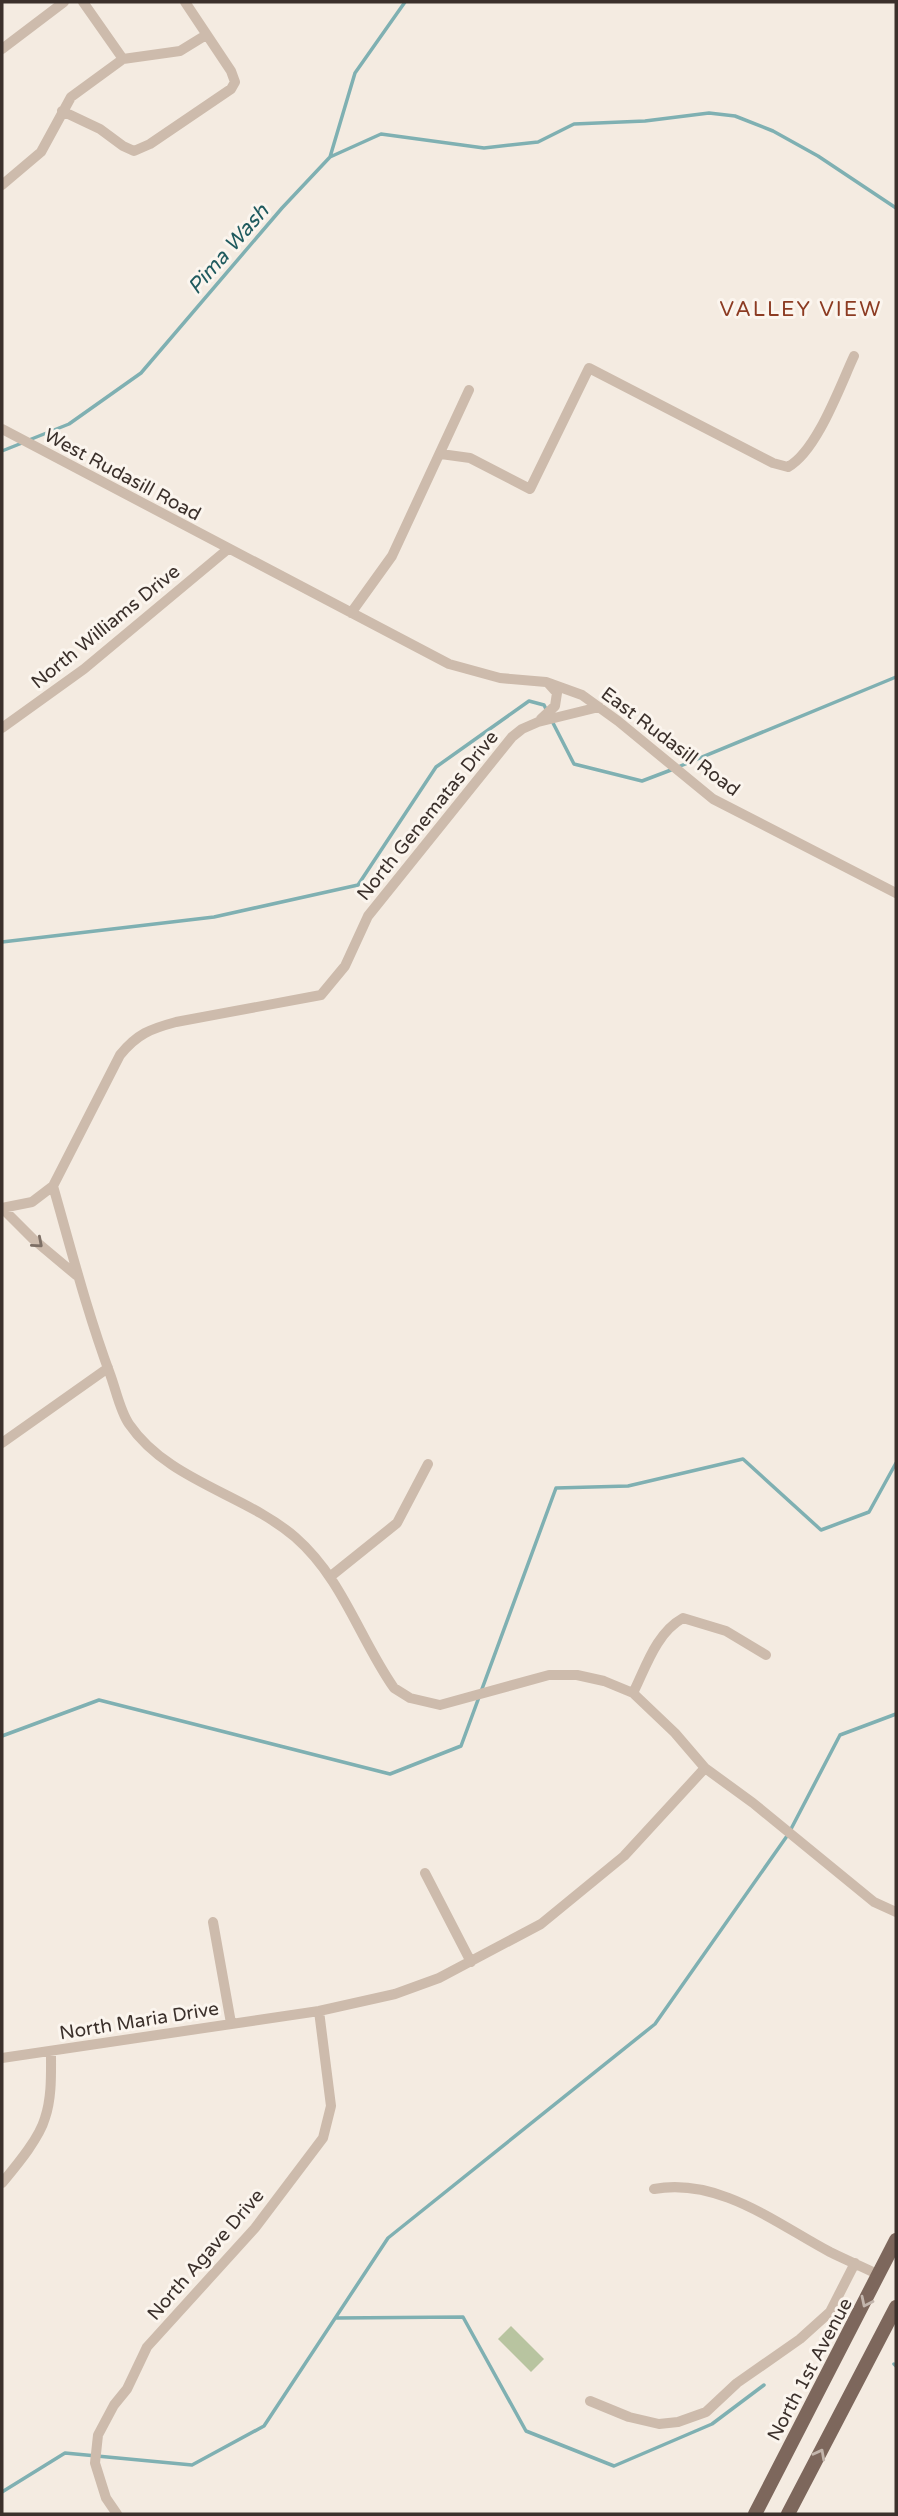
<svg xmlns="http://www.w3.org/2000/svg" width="898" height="2516" font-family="'Varela Round',sans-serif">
  <rect width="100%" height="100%" fill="#f4ebe1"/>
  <path fill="#b8c4a0" d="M 511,2326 L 544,2359 L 531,2372 L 498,2339 Z"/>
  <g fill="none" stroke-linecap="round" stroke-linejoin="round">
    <path stroke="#7fb0b2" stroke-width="3.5" d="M 330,157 L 381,134 L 484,148 L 538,142 L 574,124 L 645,121 L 709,113 L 735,116 L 773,131 L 818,156 L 896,208
      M 29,440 L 69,424 L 141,373 L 282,208 L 330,157 L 355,73 L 405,2
      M 2,451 L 22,443
      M 552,721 L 574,764 L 642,781 L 671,770
      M 678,767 L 896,677
      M 2,942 L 214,917 L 358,885 L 436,767 L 529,701 L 544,705 L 547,711
      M 2,1736 L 99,1700 L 390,1774 L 461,1746 L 556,1488 L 628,1486 L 743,1459 L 821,1530 L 869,1512 L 896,1463
      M 791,1829 L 840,1735 L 896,1714
      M 336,2318 L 463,2317 L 526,2431 L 614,2466 L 712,2424 L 764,2385
      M 894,2364 L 896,2366
      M 2,2492 L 65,2453 L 192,2465 L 264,2426 L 388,2238 L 655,2024 L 787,1836"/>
    <path stroke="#cdbbac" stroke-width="10" d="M 83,2 L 123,59
      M 2,49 L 64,2
      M 62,111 L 100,129 L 123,146 L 134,151 L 150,144 L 231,89 L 235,82 L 231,71 L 185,2
      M 2,185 L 41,152 L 71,97 L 123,59 L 180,51 L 206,35
      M 2,429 L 449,664 L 500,678 L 546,682 L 582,695 L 618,721 L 713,799 L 896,893
      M 441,454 L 470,458 L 530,489 L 589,368 L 773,463 L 788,467 C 817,451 840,386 854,356
      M 351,613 L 392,556 L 469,390
      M 541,719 L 555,706 L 557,693 L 548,683
      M 2,728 L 84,669 L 228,549
      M 53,1186 C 71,1249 87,1312 110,1374 C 116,1390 120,1411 129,1424 C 168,1481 245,1494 295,1537 C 343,1579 359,1638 394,1688 L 410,1698 L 440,1705 L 549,1675 L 577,1675 L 604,1681 L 633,1693 L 675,1733 L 705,1768 L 753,1803 L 874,1902 L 896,1912
      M 2,1208 L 32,1202 L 53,1186 L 120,1055 C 137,1034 150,1029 176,1022 L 321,995 L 345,966 L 368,916 L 512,737 L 522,729 L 538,722 L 599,707
      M 2,1208 L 33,1239 L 76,1275
      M 2,1443 L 108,1368
      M 331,1576 L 397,1523 L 428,1464
      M 633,1693 C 646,1667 656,1633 683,1618 L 726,1631 L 766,1655
      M 425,1873 L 471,1962
      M 213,1922 L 231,2023
      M 2,2058 L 319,2011 L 395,1994 L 439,1978 L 541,1924 L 624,1856 L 705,1768
      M 2,2183 C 16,2166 39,2139 45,2118 C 52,2097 51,2074 51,2052
      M 654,2189 C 719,2177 777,2224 830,2252 C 846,2260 863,2267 879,2275
      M 590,2401 L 629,2417 L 659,2424 L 678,2422 L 706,2412 L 737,2383 L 800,2339 L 830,2312 L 855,2263
      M 117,2514 L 106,2498 L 95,2463 L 98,2435 L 114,2405 L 127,2389 L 147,2347 L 255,2228 L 323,2138 L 331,2106 L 319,2011"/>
    <path stroke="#7d675c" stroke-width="14" d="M 755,2514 L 896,2240
      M 788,2514 L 896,2307"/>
  </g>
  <defs><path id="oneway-chevron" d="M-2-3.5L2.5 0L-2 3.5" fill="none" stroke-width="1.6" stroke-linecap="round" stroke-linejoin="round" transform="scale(1.75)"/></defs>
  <use stroke="#7d6f65" href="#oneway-chevron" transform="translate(38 1243) rotate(41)"/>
  <g stroke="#c2b5ac">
    <use href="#oneway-chevron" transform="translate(866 2302) rotate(116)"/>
    <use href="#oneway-chevron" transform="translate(820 2454) rotate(-62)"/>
  </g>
  <g text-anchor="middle" stroke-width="6" stroke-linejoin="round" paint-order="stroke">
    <g font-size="19" fill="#3b302b" stroke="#fbf5ee">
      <text transform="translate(123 474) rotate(28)" y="7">West Rudasill Road</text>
      <text transform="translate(105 626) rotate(-39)" y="7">North Williams Drive</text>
      <text transform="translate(671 741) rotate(37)" y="7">East Rudasill Road</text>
      <text transform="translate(427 815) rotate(-51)" y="7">North Genematas Drive</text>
      <text transform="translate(139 2020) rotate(-9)" y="7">North Maria Drive</text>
      <text transform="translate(205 2254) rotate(-49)" y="7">North Agave Drive</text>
      <text transform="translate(809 2369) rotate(-62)" y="7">North 1st Avenue</text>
    </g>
    <g font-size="21" font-style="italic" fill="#1f5a5e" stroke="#fbf5ee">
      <text transform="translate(228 249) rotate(-49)" y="7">Pima Wash</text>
    </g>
    <g font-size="21" letter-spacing="2" fill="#8c3b22" stroke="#fbf5ee">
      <text x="801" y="316">VALLEY VIEW</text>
    </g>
  </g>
  <rect width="898" height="2516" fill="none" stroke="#3b302b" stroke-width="7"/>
</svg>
